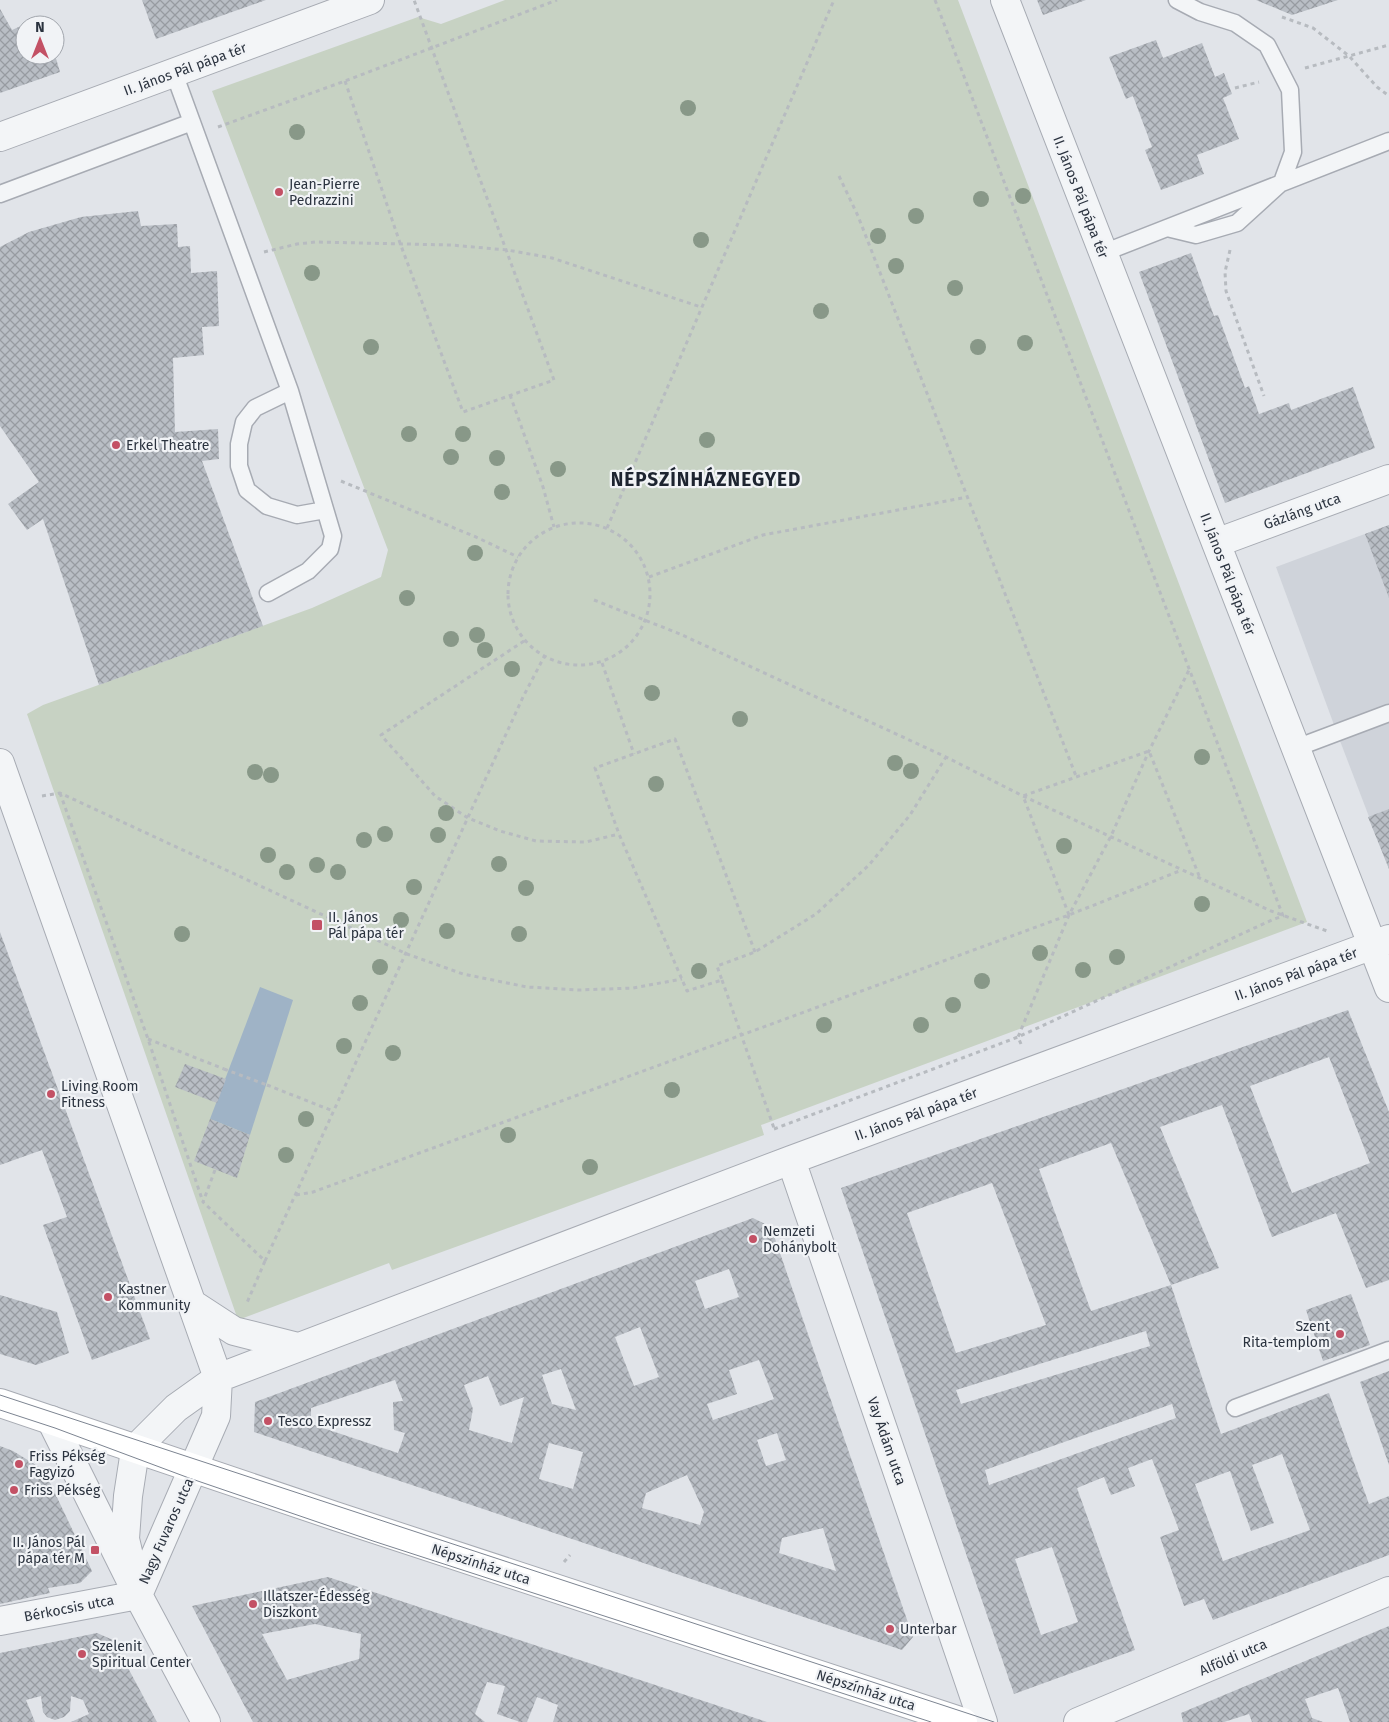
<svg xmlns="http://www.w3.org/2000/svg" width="1389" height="1722" font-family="'Fira Sans',sans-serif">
  <defs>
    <pattern id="building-cross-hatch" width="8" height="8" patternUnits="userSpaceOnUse" patternTransform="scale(1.25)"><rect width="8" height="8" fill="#b9bec5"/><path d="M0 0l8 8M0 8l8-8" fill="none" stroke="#979ba1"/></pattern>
  </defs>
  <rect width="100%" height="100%" fill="#e1e4e9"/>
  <path fill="#cfd3da" d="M 1389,525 L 1389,869 L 1337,733 L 1276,567 Z"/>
  <path fill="#c7d2c3" d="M 505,0 L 958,0 L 1307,922 L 761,1125 L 764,1135 L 392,1270 L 389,1263 L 238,1320 L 27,714 L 43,705 L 312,608 L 381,577 L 388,550 L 212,91 L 418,17 L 441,24 Z"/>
  <path fill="#9fb3c6" d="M 260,987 L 293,1000 L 250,1135 L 210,1119 Z"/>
  <path fill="url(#building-cross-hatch)" fill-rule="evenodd" d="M 142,0 L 266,0 L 156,39 Z
    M 1037,0 L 1086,0 L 1043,15 Z
    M 1256,0 L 1338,0 L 1292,15 Z
    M 0,9 L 12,30 L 41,17 L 44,25 L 25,25 L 25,55 L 55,55 L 60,72 L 0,93 Z
    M 1156,40 L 1163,58 L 1202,43 L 1215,77 L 1224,73 L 1232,94 L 1223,98 L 1239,139 L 1197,155 L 1204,174 L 1161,190 L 1145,150 L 1152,147 L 1133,96 L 1126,99 L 1109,57 Z
    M 138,211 L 141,226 L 177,224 L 178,247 L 190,246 L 191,273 L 217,271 L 219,326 L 202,327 L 204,355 L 173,358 L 175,432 L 218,429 L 219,459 L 202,461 L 263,626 L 99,685 L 43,519 L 27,530 L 8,504 L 39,482 L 0,426 L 0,247 L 29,232 L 81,217 Z
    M 1191,253 L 1214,316 L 1218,315 L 1245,388 L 1249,386 L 1259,414 L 1289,403 L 1291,410 L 1353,387 L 1375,448 L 1225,503 L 1139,272 Z
    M 1389,525 L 1389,598 L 1365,534 Z
    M 1389,809 L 1389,869 L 1368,817 Z
    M 0,932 L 150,1339 L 92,1360 L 43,1225 L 67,1217 L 42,1150 L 0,1165 Z
    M 1348,1010 L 1389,1112 L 1389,1280 L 1366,1288 L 1336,1213 L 1272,1237 L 1222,1105 L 1160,1127 L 1219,1268 L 1171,1285 L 1221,1434 L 1329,1393 L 1369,1504 L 1389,1496 L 1389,1555 L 1213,1620 L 1204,1599 L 1184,1606 L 1160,1537 L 1179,1530 L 1152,1459 L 1128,1468 L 1135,1486 L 1111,1495 L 1104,1477 L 1077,1488 L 1135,1650 L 1014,1694 L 841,1188 ZM 1329,1057 L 1370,1163 L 1292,1193 L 1250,1086 ZM 1111,1143 L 1171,1285 L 1091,1311 L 1039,1169 ZM 992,1183 L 1046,1325 L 956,1353 L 907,1213 ZM 1146,1331 L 1150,1346 L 961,1404 L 956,1390 ZM 1172,1404 L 1176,1418 L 989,1485 L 985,1470 ZM 1282,1454 L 1310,1530 L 1223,1561 L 1195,1484 L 1230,1471 L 1251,1531 L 1274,1523 L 1252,1465 ZM 1052,1547 L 1078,1622 L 1041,1635 L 1015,1559 Z
    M 185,1064 L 226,1079 L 217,1103 L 175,1087 Z
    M 210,1119 L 250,1135 L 237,1178 L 194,1161 Z
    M 753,1218 L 771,1227 L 800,1311 L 913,1637 L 902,1650 L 254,1432 L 255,1402 ZM 729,1269 L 739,1297 L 705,1309 L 695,1281 ZM 640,1327 L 659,1377 L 634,1386 L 615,1337 ZM 759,1360 L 774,1399 L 713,1420 L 707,1404 L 737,1394 L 729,1370 ZM 561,1369 L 576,1410 L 552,1404 L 542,1375 ZM 488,1376 L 500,1406 L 524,1397 L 512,1443 L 469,1430 L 473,1409 L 464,1385 ZM 395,1380 L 403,1401 L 393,1402 L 394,1430 L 405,1433 L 398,1453 L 311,1424 L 311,1408 ZM 777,1433 L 786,1460 L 766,1466 L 757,1440 ZM 549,1443 L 583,1452 L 573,1489 L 539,1479 ZM 687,1475 L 704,1512 L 700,1525 L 642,1508 L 646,1493 ZM 823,1528 L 836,1571 L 779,1553 L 782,1538 Z
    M 1351,1294 L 1370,1345 L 1323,1361 L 1306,1310 Z
    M 0,1295 L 57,1312 L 69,1353 L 36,1365 L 0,1354 Z
    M 1389,1371 L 1389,1465 L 1360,1382 Z
    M 0,1446 L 13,1451 L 44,1470 L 92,1571 L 80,1583 L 48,1588 L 50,1593 L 0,1604 Z
    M 328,1577 L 613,1671 L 767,1722 L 553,1722 L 558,1705 L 537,1697 L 527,1722 L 520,1722 L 497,1714 L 505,1686 L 487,1682 L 475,1714 L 485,1722 L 253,1722 L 192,1606 ZM 315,1624 L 361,1634 L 359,1659 L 287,1680 L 262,1634 Z
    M 1389,1626 L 1389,1722 L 1350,1722 L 1338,1688 L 1305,1699 L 1312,1718 L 1323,1722 L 1252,1722 L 1249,1714 L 1224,1722 L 1183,1722 L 1181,1713 Z
    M 97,1633 L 113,1640 L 157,1722 L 71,1722 L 89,1714 L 83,1700 L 71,1696 L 70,1711 L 64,1717 L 55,1720 L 47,1717 L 43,1712 L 41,1696 L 26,1700 L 35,1722 L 0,1722 L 0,1653 Z"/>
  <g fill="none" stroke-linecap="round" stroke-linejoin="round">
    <defs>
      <path id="lane" d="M 174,73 L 290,391 L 333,536 L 330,549 L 308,571 L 268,593
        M 0,194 L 192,122
        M 1167,228 L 1196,235 L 1237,223 L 1282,182 L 1293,152 L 1290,90 L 1267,45 L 1235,23 L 1200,12 L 1177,0
        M 1103,253 L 1389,141
        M 290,391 L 255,408 L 244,422 L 239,444 L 239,466 L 247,490 L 267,506 L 297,515 L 325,510
        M 1296,748 L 1389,713
        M 1235,1408 L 1389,1350"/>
      <path id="street" d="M 1005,0 L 1389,988
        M 0,137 L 370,0
        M 1216,543 L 1389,479
        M 0,763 L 218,1378 L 216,1416 L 138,1595
        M 791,1160 L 983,1722
        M 191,1303 L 234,1331 L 298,1347
        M 51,1420 L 138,1595 L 206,1722
        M 138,1595 L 125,1539 L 128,1496 L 134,1457 L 142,1442 L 176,1408 L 218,1378 L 791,1160 L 1389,939
        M 0,1621 L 138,1595
        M 1078,1722 L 1389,1591"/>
      <path id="secondary" d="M 0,1403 L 335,1516 L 963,1722"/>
    </defs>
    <use href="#lane" stroke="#a7abb3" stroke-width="19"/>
    <use href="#street" stroke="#a7abb3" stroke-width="30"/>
    <use href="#secondary" stroke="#a7abb3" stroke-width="30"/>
    <path stroke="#b7bbc0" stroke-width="3" stroke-dasharray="4 4" stroke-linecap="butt" d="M 1282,17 L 1313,28 L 1349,56 L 1377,87 L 1389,96
      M 1305,68 L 1389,45
      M 345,81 L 400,243 L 463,412 L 554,380 L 414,0
      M 1235,88 L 1259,82
      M 218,127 L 345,81 L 557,0
      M 839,176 L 858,216 L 1076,776
      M 1230,250 L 1225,272 L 1226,291 L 1264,396
      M 264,252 L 297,244 L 316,242 L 451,245 L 507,250 L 552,258 L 701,307
      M 510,395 L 543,487 L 554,527
      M 341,481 L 476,537 L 518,557
      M508 594a71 71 0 1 1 142 0a71 71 0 1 1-142 0Z
      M 607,528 L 834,0
      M 649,577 L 763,535 L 968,497
      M 594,600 L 680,634 L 946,757 L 1023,796 L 1271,911 L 1327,931
      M 524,641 L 381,735 L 435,796 L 468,818 L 500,831 L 536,841 L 586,842 L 619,834
      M 602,663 L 634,754
      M 60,793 L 148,1039 L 203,1202
      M 42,796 L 60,793 L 407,954 L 463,974 L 527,987 L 579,990 L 633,988 L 682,979
      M 1069,915 L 1023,796 L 1149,751 L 1200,878
      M 755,952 L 675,739 L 595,768 L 619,834 L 687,991 L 722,980 L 717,966 L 755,952 L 816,914 L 869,865 L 910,815 L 946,757
      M 722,980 L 775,1131
      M 148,1039 L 224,1069
      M 1021,1044 L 1018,1037 L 1069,915 L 1111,836 L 1149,751 L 1189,670
      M 267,1085 L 333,1111
      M 774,1129 L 1018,1037 L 1274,919 L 1283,916 L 935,0
      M 215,1170 L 203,1202 L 265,1261 L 246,1305
      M 296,1195 L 313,1192 L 1069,915 L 1182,870
      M 265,1261 L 523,697 L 544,657
      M 564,1562 L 570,1555"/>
    <use href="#lane" stroke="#f3f5f7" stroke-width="16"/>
    <use href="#street" stroke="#f3f5f7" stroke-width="28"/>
    <use href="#secondary" stroke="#fff" stroke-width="28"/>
    <path stroke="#7c8491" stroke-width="1" d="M 0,1395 L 994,1722
      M 0,1410 L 55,1428 L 189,1478 L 373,1541 L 931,1722"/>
    <path stroke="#b7bbc0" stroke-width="3" stroke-dasharray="4 4" stroke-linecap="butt" d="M 224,1069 L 267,1085"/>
  </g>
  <g fill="#889888">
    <circle cx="688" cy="108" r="8"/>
    <circle cx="297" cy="132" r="8"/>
    <circle cx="1023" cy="196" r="8"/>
    <circle cx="981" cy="199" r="8"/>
    <circle cx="916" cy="216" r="8"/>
    <circle cx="878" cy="236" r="8"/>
    <circle cx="701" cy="240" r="8"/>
    <circle cx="896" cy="266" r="8"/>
    <circle cx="312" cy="273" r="8"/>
    <circle cx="955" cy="288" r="8"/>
    <circle cx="821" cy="311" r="8"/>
    <circle cx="1025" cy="343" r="8"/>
    <circle cx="371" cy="347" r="8"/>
    <circle cx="978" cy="347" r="8"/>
    <circle cx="409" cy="434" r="8"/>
    <circle cx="463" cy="434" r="8"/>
    <circle cx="707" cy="440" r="8"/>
    <circle cx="451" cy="457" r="8"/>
    <circle cx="497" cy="458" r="8"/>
    <circle cx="558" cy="469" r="8"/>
    <circle cx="502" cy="492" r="8"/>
    <circle cx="475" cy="553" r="8"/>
    <circle cx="407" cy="598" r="8"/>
    <circle cx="477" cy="635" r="8"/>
    <circle cx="451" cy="639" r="8"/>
    <circle cx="485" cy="650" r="8"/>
    <circle cx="512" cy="669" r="8"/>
    <circle cx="652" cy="693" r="8"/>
    <circle cx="740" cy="719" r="8"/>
    <circle cx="1202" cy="757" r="8"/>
    <circle cx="895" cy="763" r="8"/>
    <circle cx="911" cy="771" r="8"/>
    <circle cx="255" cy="772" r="8"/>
    <circle cx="271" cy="775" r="8"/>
    <circle cx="656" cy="784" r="8"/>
    <circle cx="446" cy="813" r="8"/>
    <circle cx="385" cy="834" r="8"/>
    <circle cx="438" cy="835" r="8"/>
    <circle cx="364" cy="840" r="8"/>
    <circle cx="1064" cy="846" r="8"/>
    <circle cx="268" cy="855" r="8"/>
    <circle cx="499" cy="864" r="8"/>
    <circle cx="317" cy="865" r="8"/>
    <circle cx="287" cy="872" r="8"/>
    <circle cx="338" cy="872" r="8"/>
    <circle cx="414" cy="887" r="8"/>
    <circle cx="526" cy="888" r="8"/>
    <circle cx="1202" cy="904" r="8"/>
    <circle cx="401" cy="920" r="8"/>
    <circle cx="447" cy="931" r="8"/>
    <circle cx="182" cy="934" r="8"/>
    <circle cx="519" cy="934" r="8"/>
    <circle cx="1040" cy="953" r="8"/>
    <circle cx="1117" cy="957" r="8"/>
    <circle cx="380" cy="967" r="8"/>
    <circle cx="1083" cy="970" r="8"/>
    <circle cx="699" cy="971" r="8"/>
    <circle cx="982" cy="981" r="8"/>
    <circle cx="360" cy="1003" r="8"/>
    <circle cx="953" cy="1005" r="8"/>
    <circle cx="824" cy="1025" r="8"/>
    <circle cx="921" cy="1025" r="8"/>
    <circle cx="344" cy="1046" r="8"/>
    <circle cx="393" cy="1053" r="8"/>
    <circle cx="672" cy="1090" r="8"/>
    <circle cx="306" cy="1119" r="8"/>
    <circle cx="508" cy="1135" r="8"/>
    <circle cx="286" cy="1155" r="8"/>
    <circle cx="590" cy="1167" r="8"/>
  </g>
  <g fill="#c35165" stroke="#f1f3f6" stroke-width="2">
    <circle cx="279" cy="192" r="5"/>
    <circle cx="116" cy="445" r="5"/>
    <rect x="311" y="919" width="12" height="12" rx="2.5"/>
    <circle cx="51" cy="1094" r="5"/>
    <circle cx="753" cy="1239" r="5"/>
    <circle cx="108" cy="1297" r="5"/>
    <circle cx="1340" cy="1334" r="5"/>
    <circle cx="268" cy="1421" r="5"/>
    <circle cx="19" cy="1464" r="5"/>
    <circle cx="14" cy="1490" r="5"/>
    <rect x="90" y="1545" width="10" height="10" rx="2.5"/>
    <circle cx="253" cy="1604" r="5"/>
    <circle cx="890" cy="1629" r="5"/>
    <circle cx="82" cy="1654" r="5"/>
  </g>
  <g text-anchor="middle" stroke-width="4.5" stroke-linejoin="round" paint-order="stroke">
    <g font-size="14" fill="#2b333f" stroke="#f1f3f6">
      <text transform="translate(185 69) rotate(-20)" y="5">II. János Pál pápa tér</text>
      <text transform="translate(1081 197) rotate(69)" y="5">II. János Pál pápa tér</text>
      <text transform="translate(1302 511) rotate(-20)" y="5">Gázláng utca</text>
      <text transform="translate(1228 574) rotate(69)" y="5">II. János Pál pápa tér</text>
      <text transform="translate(1296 974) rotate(-20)" y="5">II. János Pál pápa tér</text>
      <text transform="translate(916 1114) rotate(-20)" y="5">II. János Pál pápa tér</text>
      <text transform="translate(887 1441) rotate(71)" y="5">Vay Ádám utca</text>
      <text transform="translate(166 1531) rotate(-66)" y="5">Nagy Fuvaros utca</text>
      <text transform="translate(481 1564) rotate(18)" y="5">Népszínház utca</text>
      <text transform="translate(69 1608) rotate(-11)" y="5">Bérkocsis utca</text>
      <text transform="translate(1233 1657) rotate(-23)" y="5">Alföldi utca</text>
      <text transform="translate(866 1690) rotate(18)" y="5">Népszínház utca</text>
    </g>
    <g font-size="14" fill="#2b333f" stroke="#f1f3f6" text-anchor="start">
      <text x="289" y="189">Jean-Pierre<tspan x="289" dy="16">Pedrazzini</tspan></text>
      <text x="126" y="450">Erkel Theatre</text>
      <text x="328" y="922">II. János<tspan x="328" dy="16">Pál pápa tér</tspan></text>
      <text x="61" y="1091">Living Room<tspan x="61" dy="16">Fitness</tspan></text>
      <text x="763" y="1236">Nemzeti<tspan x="763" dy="16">Dohánybolt</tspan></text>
      <text x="118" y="1294">Kastner<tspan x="118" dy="16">Kommunity</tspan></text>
      <text x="1330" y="1331" text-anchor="end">Szent<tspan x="1330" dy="16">Rita-templom</tspan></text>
      <text x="278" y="1426">Tesco Expressz</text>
      <text x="29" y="1461">Friss Pékség<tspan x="29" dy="16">Fagyizó</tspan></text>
      <text x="24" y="1495">Friss Pékség</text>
      <text x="85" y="1547" text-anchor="end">II. János Pál<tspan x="85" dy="16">pápa tér M</tspan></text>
      <text x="263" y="1601">Illatszer-Édesség<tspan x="263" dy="16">Diszkont</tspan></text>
      <text x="900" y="1634">Unterbar</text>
      <text x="92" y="1651">Szelenit<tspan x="92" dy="16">Spiritual Center</tspan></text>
    </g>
    <g font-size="19" font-weight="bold" letter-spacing="1" fill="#1d2430" stroke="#f1f3f6">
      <text x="706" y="486">NÉPSZÍNHÁZNEGYED</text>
    </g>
  </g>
  <g transform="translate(40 40)"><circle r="24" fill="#f1f3f6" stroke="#a2a6ad"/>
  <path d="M0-4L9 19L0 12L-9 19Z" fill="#c35165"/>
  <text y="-8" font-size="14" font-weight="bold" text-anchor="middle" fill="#2b333f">N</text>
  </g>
</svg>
